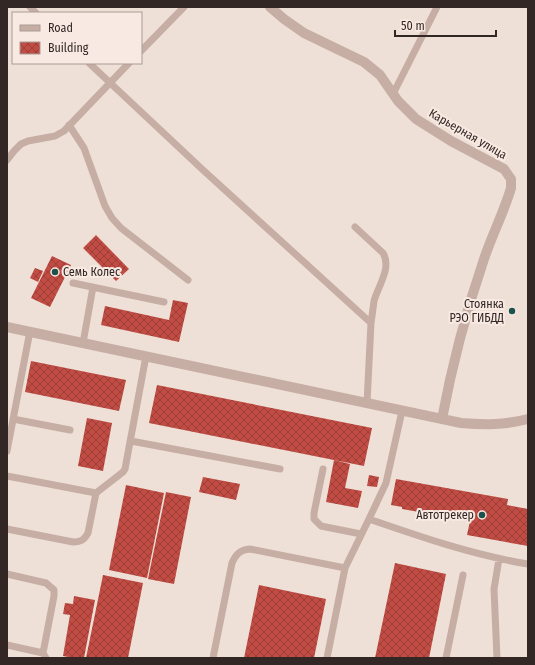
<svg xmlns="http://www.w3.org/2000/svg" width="535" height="665" font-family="'Fira Sans Condensed',sans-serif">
  <defs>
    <pattern id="building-cross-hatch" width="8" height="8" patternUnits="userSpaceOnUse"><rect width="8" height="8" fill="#c14c43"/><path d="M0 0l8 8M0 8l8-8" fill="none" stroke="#9d3f38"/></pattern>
  </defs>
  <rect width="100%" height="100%" fill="#efe0d7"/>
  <path fill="url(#building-cross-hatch)" d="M 96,235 L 129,269 L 116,281 L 83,248 Z
    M 52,256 L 71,265 L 50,307 L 31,298 Z
    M 35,268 L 43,271 L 38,282 L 30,278 Z
    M 173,300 L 188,303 L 179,342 L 101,325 L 105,306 L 169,320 Z
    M 31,361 L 126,380 L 119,411 L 25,392 Z
    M 157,385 L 372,428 L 364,466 L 149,423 Z
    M 87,418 L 112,423 L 103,471 L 78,466 Z
    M 334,460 L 350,464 L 345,488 L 362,491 L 358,508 L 326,502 Z
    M 369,475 L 379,477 L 377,487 L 367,486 Z
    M 203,477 L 240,484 L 236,500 L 199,492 Z
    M 396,479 L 508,499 L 507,505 L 528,509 L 528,546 L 467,535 L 470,521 L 402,509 L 402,507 L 391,505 Z
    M 126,485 L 164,493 L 147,578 L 109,570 Z
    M 166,492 L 191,497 L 174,584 L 148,579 Z
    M 395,563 L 446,574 L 429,658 L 375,658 Z
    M 103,575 L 143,583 L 128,658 L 86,658 Z
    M 259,585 L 326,599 L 314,658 L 244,658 Z
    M 74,596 L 95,600 L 84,658 L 73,658 L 63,656 L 70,615 L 63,614 L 65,603 L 73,604 Z"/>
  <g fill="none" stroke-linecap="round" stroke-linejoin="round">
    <path stroke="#c7aea4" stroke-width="7" d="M 30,7 L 36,13
      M 141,51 L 184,7
      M 89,63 L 203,170 L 371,323 L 367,403
      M 393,94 L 437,7
      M 69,125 L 84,148 L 105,206 L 112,218 L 121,228 L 188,280
      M 7,160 L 14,151 L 21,144 L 28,141 L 55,136 L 64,131 L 129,63
      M 355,227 L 383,253 C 392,268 378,286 374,301 C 373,309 372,316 371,323
      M 73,283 L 164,302
      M 83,343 L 93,287
      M 402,411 L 386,483 L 369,519 C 421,537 473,555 528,564
      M 13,419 L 70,430
      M 131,441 L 280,469
      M 7,451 L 30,331
      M 323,469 L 314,513 L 314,519 L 321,526 L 361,534
      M 7,476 L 96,493 L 88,533 C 84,540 81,542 73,542 L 7,529
      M 96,493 L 123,472 L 125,469 L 146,356
      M 7,574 L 46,583 L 54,590 L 54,596 L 43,653
      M 7,645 L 43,653 L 46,658
      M 213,658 L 232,563 C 236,554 240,550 250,549 L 345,568 L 369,519
      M 327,658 L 345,568
      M 446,658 L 463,575
      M 497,658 L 494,589 L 499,559"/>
    <path stroke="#c7aea4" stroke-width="10" d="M 270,7 L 284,19 L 304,33 L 364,62 L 380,75 L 398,101 L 416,119 L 451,141 L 504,169 L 511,179 L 511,188 C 504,212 492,235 484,259 C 466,312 452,365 442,419
      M 7,327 L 461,423 C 485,425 505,425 528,419"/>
  </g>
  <g fill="#1d524c" stroke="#f8eae2" stroke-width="1.5">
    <circle cx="55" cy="272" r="4"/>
    <circle cx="512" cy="311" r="4"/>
    <circle cx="482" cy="515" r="4"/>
  </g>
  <g text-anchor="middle" stroke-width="4" stroke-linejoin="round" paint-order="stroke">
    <g font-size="12" fill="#322725" stroke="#f8eae2">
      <text transform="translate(468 134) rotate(30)" y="4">Карьерная улица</text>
    </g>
    <g font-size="12" fill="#322725" stroke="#f8eae2" text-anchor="end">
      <text x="63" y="276" text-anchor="start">Семь Колес</text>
      <text x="504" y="308">Стоянка<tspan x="504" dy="14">РЭО ГИБДД</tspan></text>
      <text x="474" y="519">Автотрекер</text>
    </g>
  </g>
  <rect width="535" height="665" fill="none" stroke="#322725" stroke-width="16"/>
  <rect x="12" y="12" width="130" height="52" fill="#f8eae2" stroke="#a99c96"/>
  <rect x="20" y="25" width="20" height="6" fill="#c7aea4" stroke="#a99c96"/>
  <text x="48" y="32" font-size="12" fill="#322725">Road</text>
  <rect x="20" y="42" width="20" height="12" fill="url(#building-cross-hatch)" stroke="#a99c96"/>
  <text x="48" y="52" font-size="12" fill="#322725">Building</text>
  <path d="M395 30v6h101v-6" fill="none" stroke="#322725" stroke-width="2"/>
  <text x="401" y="30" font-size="12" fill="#322725" stroke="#f8eae2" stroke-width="3" paint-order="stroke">50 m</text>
</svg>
